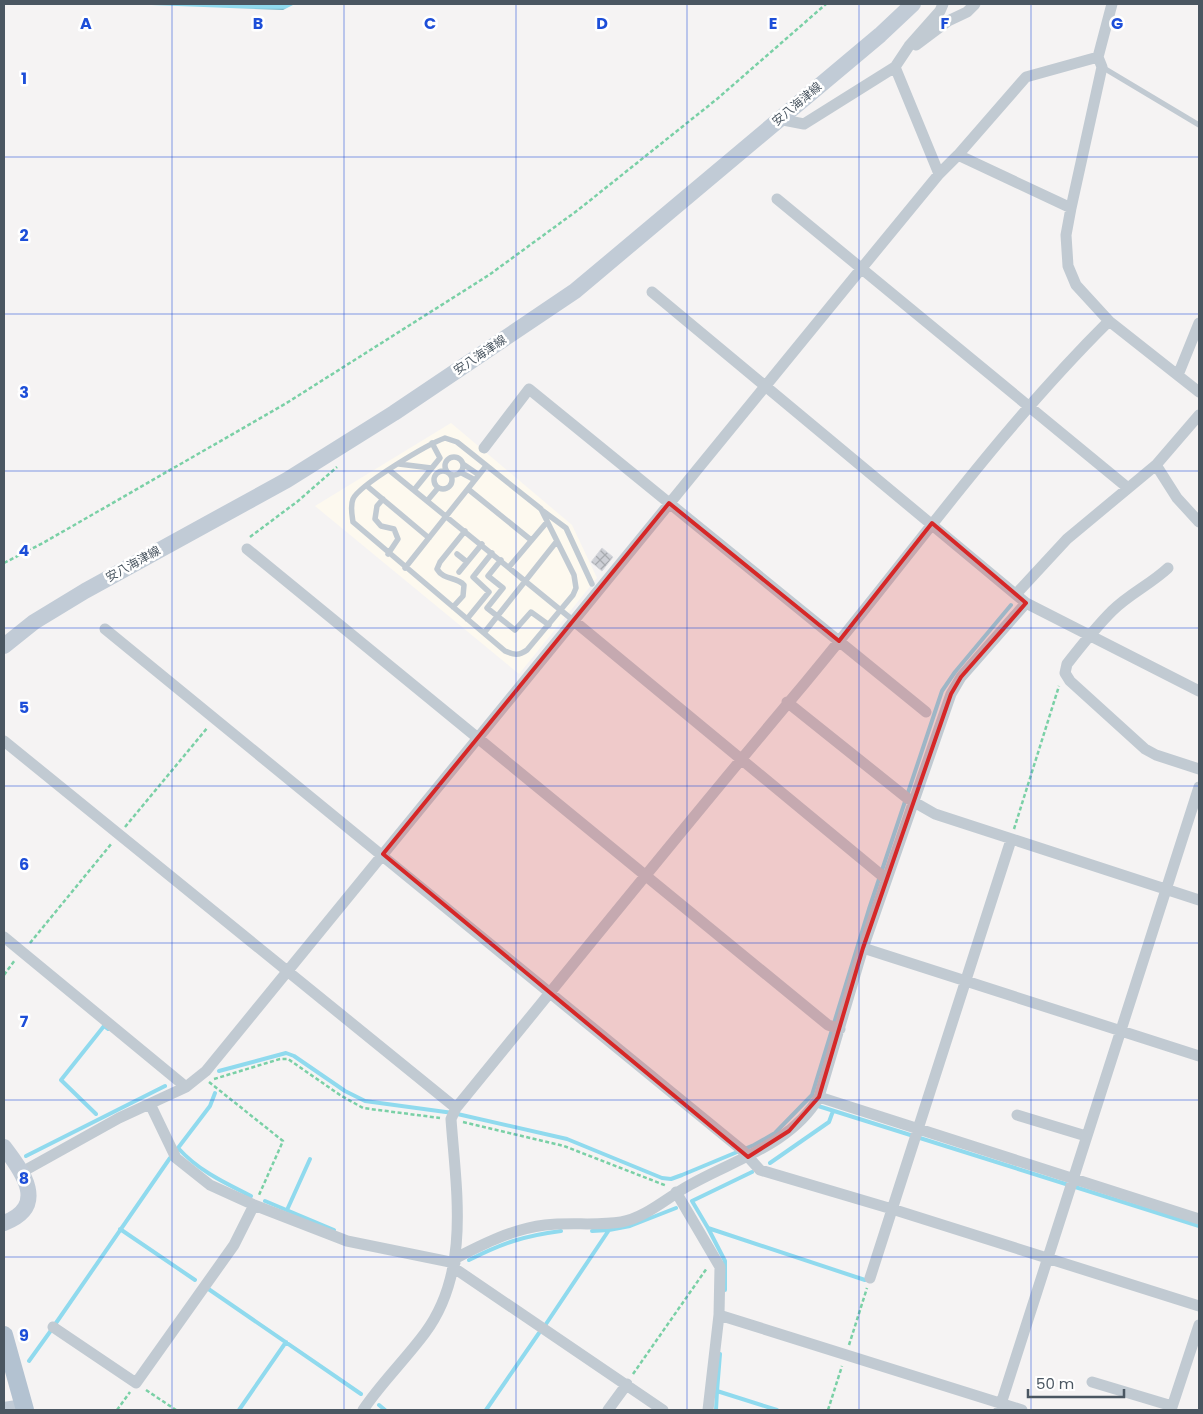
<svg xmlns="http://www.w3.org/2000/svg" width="1203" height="1414" font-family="Poppins,'Noto Sans JP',sans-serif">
  <defs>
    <pattern id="water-rules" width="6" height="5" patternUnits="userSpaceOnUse" patternTransform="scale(1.25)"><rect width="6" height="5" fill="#90daee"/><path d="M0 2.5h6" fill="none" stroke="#78b4c4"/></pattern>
    <pattern id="building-cross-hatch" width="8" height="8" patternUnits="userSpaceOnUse" patternTransform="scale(1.25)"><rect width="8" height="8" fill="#cdcfd5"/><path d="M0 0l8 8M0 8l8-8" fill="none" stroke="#a8abb0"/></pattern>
  </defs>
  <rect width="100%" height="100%" fill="#f5f3f3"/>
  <path fill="#fdf9ef" d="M 451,423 L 572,525 L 597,578 L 519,674 L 315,506 Z"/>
  <path fill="url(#water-rules)" d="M 125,4 L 295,4 L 283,10 Z"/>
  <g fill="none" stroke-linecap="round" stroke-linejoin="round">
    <path stroke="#90daee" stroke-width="4" d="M 219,1071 L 286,1053 L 294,1056 L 345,1091 L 365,1101 L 453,1113 L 567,1139 L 662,1178 L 671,1179 L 682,1175 L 754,1145 L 775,1133 L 812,1095 L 869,909 L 942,691 L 955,672 L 1011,605
      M 215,1093 L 210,1106 L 178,1148 C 199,1171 223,1182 251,1196
      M 815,1105 L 1199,1226
      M 96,1114 L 61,1080 L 104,1026 L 108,1029
      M 26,1156 L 165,1086
      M 770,1163 L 829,1122 L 833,1111
      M 265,1201 L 334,1230
      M 287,1210 L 310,1159
      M 708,1228 L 692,1201 L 752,1172
      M 120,1229 L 195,1280
      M 592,1231 L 609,1230
      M 469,1260 C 503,1243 523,1236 561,1231
      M 207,1288 L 361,1394
      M 725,1290 L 725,1261 L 708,1228 L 865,1280
      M 56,1323 L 170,1158
      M 546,1324 L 609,1230 L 630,1226 L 676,1208
      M 720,1354 L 717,1391 L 777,1410
      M 29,1361 L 52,1329
      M 379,1405 L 385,1410
      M 239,1410 L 286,1342
      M 486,1410 L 539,1333
      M 716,1410 L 717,1391"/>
  </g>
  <path fill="url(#building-cross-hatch)" stroke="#d7d9de" d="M 602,548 L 613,557 L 602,571 L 591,562 Z"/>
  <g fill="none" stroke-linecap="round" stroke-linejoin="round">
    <path stroke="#7ad0a6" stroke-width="2.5" stroke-dasharray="4 2.5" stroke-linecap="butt" d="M 250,537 L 298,501 L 337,467
      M 4,563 L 43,543 L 285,404 L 489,275 L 578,210 L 717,99 L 826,4
      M 125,827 L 208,727
      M 1014,829 L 1059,686
      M 30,943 L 112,843
      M 4,975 L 15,960
      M 214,1079 L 280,1059 L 288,1059 L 340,1095 L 363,1108 L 440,1118
      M 209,1082 L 283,1141 L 259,1195
      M 463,1122 L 564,1146 L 667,1186
      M 849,1345 L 867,1288
      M 633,1374 L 707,1268
      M 146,1390 L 176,1410
      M 117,1410 L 130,1392
      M 828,1410 L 842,1366"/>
    <path stroke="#c1cad2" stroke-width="5.5" d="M 1102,67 L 1199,125
      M 445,438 L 457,442 L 541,509 L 574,575 L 576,588 L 573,595 L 527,650 C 519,656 514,655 505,651 L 353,522 C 352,515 350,506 353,499 C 359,485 428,444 445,438 Z
      M445 466a9 9 0 1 1 18 0a9 9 0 1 1-18 0Z
      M 399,464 L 431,468
      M 463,464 L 479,475
      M 389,470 L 574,621
      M434 480a9 9 0 1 1 18 0a9 9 0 1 1-18 0Z
      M 460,472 L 475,480
      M 367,486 L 429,538
      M 468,489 L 531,540
      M 414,490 L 440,458 L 432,443
      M 383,499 L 377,506 L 375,519 L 381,526 L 394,529 L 398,539 L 388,554
      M 427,501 L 438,488
      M 543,511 L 566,528 L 592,584
      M 457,554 L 467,562
      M 501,560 L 488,576 L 503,588 L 487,608 L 515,630 L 531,612 L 549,625
      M 509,567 L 547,522
      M 405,568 L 486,466
      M 459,572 L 482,544
      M 453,607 L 463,596 L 464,585 C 456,576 444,581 437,569 L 440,562 L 465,531
      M 467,619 L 489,592 L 473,577 L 492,553
      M 484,633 L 557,541"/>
    <path stroke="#c1cad2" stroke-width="11" d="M 1112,4 L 1098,57 L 1102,67 L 1071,208 L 1066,235 L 1068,266 L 1076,285 L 1109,321 L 1199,392
      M 916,45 L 948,21 L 967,12 L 975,4
      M 778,119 L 804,124 L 895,67
      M 958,155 L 1026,77 L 1098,57
      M 939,174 L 895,67 L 909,46 L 940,11 L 943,4
      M 777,199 L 1128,488
      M 652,292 L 1026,603 L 1199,691
      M 1178,375 L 1199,323
      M 1199,415 L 1156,465 L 1177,498 L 1199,522
      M 484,448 L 529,389 L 926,712
      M 247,549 L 828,1025 L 840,1029
      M 1168,568 C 1151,584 1129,594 1112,611 C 1096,627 1081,646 1067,664 L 1065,673 L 1070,681 L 1145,749 L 1156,755 L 1199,769
      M 1017,593 L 1067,539 L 1156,465
      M 574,621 L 886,879
      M 105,629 L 742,1150 L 760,1170 L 892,1209 L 1199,1306
      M 787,702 L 907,798 L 935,814 L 1199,900
      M 4,741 L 456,1108
      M 4,937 L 186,1087
      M 863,948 L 1199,1056
      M 819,1097 L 1199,1219
      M 150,1104 L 176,1158 L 210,1185 L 254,1205 L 347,1241 L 455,1263
      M 1017,1115 L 1086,1136
      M 22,1172 L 119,1118 L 186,1087 L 206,1071 L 861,269 L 939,174 L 958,155 L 1071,208
      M 676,1192 L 720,1267 L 719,1315 L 1022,1410
      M 456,1258 C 485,1243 513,1229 545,1225 C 570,1222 597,1226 621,1222 C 645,1218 668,1197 688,1186 C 733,1160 791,1145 819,1097 L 863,948 L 951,694 L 961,677 L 1026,603
      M 454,1268 L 663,1410
      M 870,1278 L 1011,840
      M 53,1327 L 136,1383 L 234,1245 L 254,1205
      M 1092,1382 L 1172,1406
      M 363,1410 C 381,1383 405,1360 425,1333 C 471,1271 456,1190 451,1119 L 456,1108 C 572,966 687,823 805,683 C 906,562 997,432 1109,321
      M 608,1410 L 627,1384
      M 708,1410 L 719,1315
      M 999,1410 L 1199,787
      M 1171,1410 L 1199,1325"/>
    <path stroke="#c1cbd6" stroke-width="16" d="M 4,646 L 34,622 L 85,591 L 287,480 L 394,413 L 575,291 L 880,35 L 913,4
      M 4,1147 C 23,1172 48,1206 4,1223
      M 4,1410 L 24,1407"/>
    <path stroke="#b3c2d1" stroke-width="18" d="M 4,1335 L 25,1410"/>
  </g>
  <path fill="#d62828" fill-opacity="0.2" stroke="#d62828" stroke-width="4" stroke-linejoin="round" d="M 669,503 L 839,641 L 932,523 L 1026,603 L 961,677 L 951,694 L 863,948 L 819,1097 L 789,1131 L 748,1157 L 383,854 Z"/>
  <path fill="none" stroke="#1d4ed8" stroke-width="1" stroke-opacity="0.55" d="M 172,4 L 172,1410M 344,4 L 344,1410M 516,4 L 516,1410M 687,4 L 687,1410M 859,4 L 859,1410M 1031,4 L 1031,1410M 4,157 L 1199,157M 4,314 L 1199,314M 4,471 L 1199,471M 4,628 L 1199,628M 4,786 L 1199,786M 4,943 L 1199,943M 4,1100 L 1199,1100M 4,1257 L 1199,1257"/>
  <g text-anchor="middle" stroke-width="5" stroke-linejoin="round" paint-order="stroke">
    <g font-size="12" fill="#4a5661" stroke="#fff">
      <text transform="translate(797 104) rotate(-40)" y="4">安八海津線</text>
      <text transform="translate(480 355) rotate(-34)" y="4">安八海津線</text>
      <text transform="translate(133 564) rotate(-29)" y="4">安八海津線</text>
    </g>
  </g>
  <g font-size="16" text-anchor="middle" font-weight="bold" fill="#1d4ed8" stroke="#fff" stroke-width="5" stroke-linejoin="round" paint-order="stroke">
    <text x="86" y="29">A</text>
    <text x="258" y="29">B</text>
    <text x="430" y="29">C</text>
    <text x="602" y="29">D</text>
    <text x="773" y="29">E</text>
    <text x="945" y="29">F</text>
    <text x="1117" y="29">G</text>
    <text x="24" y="84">1</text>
    <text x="24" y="241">2</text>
    <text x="24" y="398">3</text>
    <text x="24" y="556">4</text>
    <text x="24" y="713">5</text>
    <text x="24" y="870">6</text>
    <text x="24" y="1027">7</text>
    <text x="24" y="1184">8</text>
    <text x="24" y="1341">9</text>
  </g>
  <rect width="1203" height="1414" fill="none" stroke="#4a5661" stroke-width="10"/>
  <path d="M1028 1389v8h96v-8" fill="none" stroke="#4a5661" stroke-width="2.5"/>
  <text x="1036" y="1389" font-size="15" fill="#4a5661" stroke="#ffffff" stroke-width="4" paint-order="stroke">50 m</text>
</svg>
